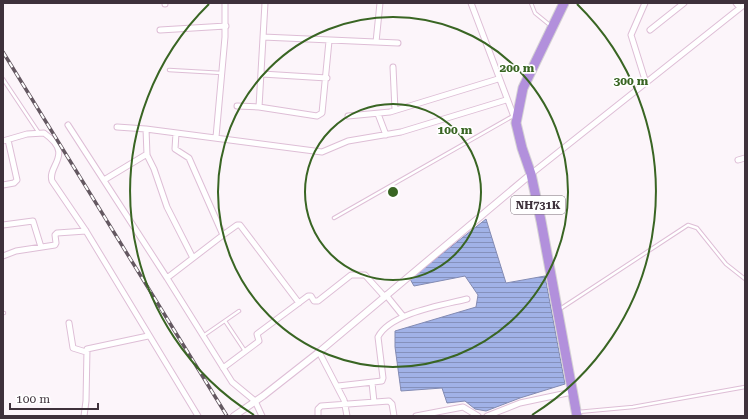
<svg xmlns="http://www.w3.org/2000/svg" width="748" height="419" font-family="'Roboto Serif',serif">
  <defs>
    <pattern id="water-rules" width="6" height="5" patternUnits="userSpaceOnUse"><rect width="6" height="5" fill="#a1b2e7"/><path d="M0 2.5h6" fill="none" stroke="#8591bc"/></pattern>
  </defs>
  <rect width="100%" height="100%" fill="#fcf5fa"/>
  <path fill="url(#water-rules)" stroke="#838bb3" d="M 486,219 L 506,283 L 545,276 L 565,384 L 520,398 L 486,411 L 475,409 L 465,401 L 447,403 L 442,388 L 401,391 L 395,347 L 395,331 L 476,307 L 478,295 L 465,276 L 414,286 L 410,279 Z"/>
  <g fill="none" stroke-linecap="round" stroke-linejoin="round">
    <defs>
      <path id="service" d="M 531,3 L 535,13 L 551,26
        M 169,70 L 222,73
        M 3,79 L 39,133
        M 334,218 L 513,116
        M 560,309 L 688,225 L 697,228 L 726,264 L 745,279
        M 3,313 L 4,313
        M 225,321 L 245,351
        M 203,336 L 239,311
        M 578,412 L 633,407 L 745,387"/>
      <path id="minor" d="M 165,3 L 165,4
        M 471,3 L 516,122
        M 645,3 L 631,35 L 646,83
        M 736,3 L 740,8
        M 160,30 L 226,26
        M 650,30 L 684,3
        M 263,37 L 398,43
        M 376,42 L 380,3
        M 393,67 L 395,110
        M 262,74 L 327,78
        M 237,106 L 259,107 L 317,116 L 322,113 L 329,41
        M 259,107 L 265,3
        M 378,114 L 386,135
        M 348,116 L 390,112 L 498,79
        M 68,125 L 167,278 L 223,235 L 189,158 L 175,149 L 176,133
        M 117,127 L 146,129 L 322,152 L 348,141 L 401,132 L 506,100
        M 146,129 L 147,155 L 154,169 L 167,207 L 193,258
        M 216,137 L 225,37 L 225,3
        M 3,141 L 27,134 L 44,133 C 75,155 47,165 52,181 L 86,231 L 198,416
        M 738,160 L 745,158
        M 531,174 L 745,4
        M 104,180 L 147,154
        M 3,185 L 14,183 L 17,180 L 8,140
        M 3,225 L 33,221 L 41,247
        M 223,235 L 237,225 L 240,225 L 299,303
        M 3,256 L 16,251 L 55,245 L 56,243 L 55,235 L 57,233 L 86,231
        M 167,278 L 232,382 L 255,401 L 262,416
        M 386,295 L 403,316
        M 69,323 L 73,348 L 86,352
        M 319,352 L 344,400 L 347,416
        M 223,368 L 259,341 L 257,334 L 308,296 L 311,296 L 314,301 L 318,301 L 351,275 L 365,275 L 384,296
        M 372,383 L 374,402
        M 338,386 L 382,381 L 383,378 L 378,337 C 390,313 443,305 467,299
        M 84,416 L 86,401 L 87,349 L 148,336
        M 318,416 L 318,409 L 321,406 L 389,401 L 392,404 L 394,416
        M 416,416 L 463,407 L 478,416
        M 487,416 L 520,403 L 572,392"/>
      <path id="tertiary" d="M 234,416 L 263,396 L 319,352 L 531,174"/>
      <path id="trunk" d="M 564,3 L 523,88 L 516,123 L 522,148 L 531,174 L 541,221 L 577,416"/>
    </defs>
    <use href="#service" stroke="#debed6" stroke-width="4.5"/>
    <use href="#minor" stroke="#debed6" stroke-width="7"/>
    <use href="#tertiary" stroke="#debed6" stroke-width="8"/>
    <use href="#trunk" stroke="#d5d2d4" stroke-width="11"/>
    <use href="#service" stroke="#fff" stroke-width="2.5"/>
    <use href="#minor" stroke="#fff" stroke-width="5"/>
    <use href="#tertiary" stroke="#fff" stroke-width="6"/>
    <use href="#trunk" stroke="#b290dc" stroke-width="9"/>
    <defs>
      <path id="rail" d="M 3,52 L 227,416"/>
    </defs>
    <use href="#rail" stroke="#645861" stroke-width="3.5"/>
    <use href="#rail" stroke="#fff" stroke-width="2" stroke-dasharray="6" stroke-linecap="butt"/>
  </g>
  <g fill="none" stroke="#396523" stroke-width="2">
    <circle cx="393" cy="192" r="88"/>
    <circle cx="393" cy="192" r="175"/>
    <path d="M254 415A263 263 0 0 1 209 4M577 4A263 263 0 0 1 532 415"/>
  </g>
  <g text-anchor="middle" stroke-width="3.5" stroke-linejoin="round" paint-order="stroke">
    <rect fill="#fff" stroke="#786f76" stroke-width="1" x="511" y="196" width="54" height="18" rx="3"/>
    <g font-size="11" font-weight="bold" fill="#3e313b">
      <text x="538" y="209">NH731K</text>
    </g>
  </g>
  <circle cx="393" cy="192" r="6" fill="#396523" stroke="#fff" stroke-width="2"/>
  <g font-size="12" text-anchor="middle" font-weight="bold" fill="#396523" stroke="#fff" stroke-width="3.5" stroke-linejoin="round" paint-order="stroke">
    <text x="517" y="72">200 m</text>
    <text x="631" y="85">300 m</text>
    <text x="455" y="134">100 m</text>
  </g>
  <rect width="748" height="419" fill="none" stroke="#3e313b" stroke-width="8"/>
  <path d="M10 403v6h88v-6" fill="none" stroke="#3e313b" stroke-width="2"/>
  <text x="16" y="403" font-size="12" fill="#3e313b" stroke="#ffffff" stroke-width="3" paint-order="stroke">100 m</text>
</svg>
